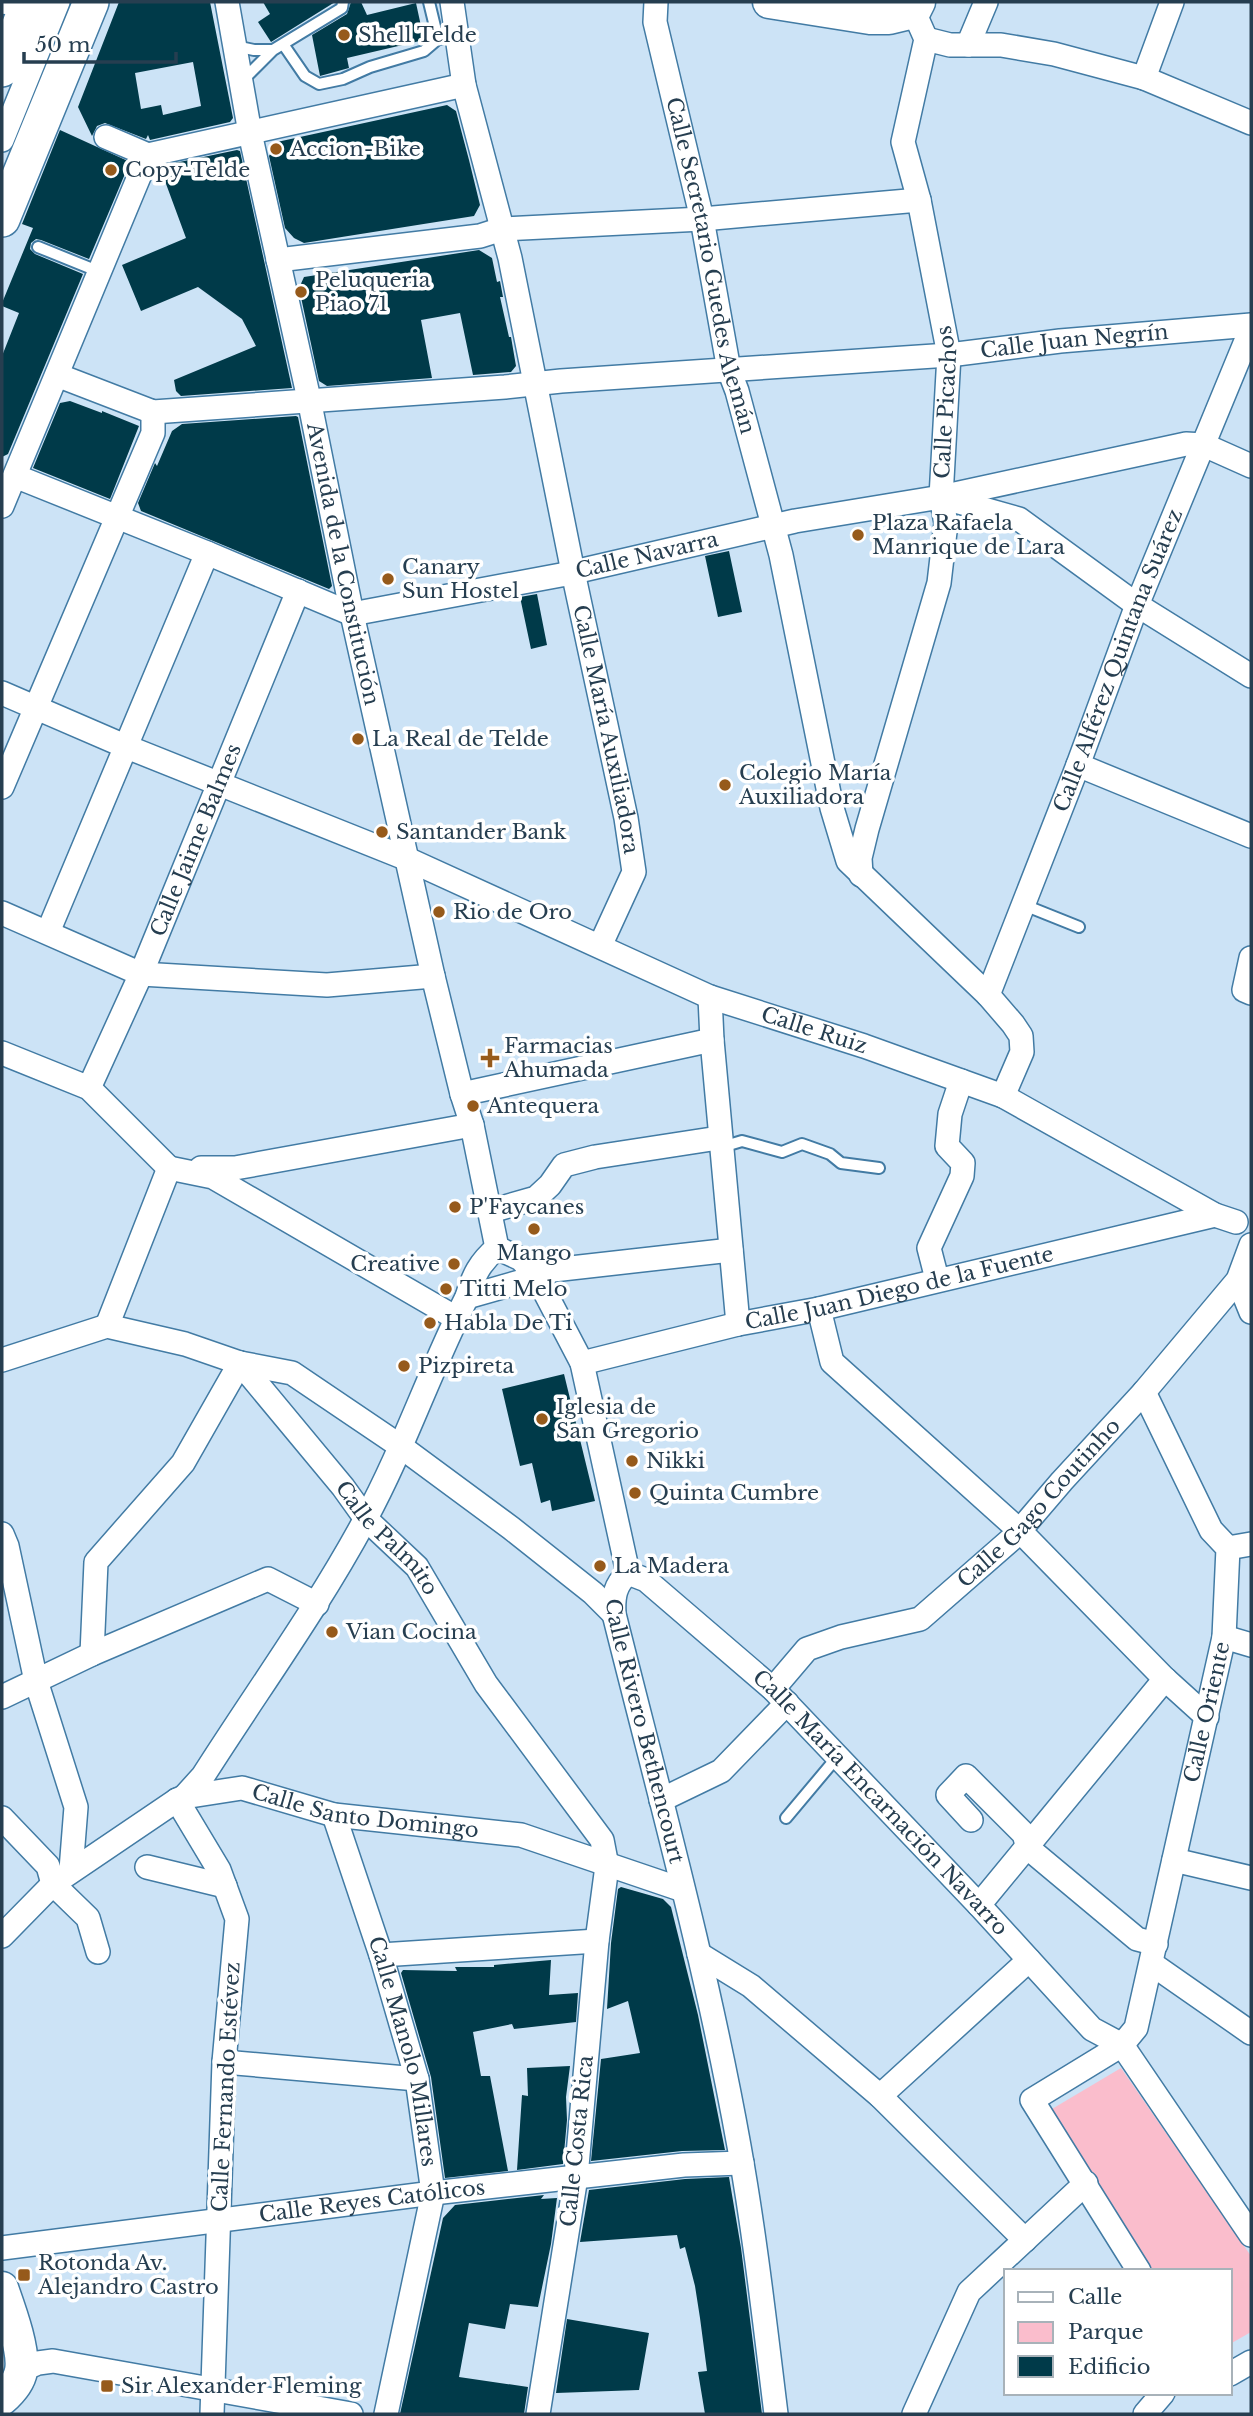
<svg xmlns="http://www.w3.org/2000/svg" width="1253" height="2416" font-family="'Libre Baskerville',serif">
  <rect width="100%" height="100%" fill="#cce3f6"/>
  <path fill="#fabdcc" d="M 1121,2068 L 1251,2256 L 1251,2332 L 1230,2344 L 1230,2271 L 1152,2271 L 1052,2109 Z"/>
  <path fill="#003a49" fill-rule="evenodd" d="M 119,2 L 210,2 L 233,118 L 230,122 L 150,140 L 148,135 L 146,139 L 105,123 L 97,126 L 92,136 L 78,107 ZM 193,62 L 201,106 L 163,115 L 161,105 L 141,109 L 135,73 Z
    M 263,2 L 335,2 L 271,42 L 258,22 L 270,14 Z
    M 351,2 L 361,2 L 367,15 L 416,3 L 424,40 L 347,58 L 349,68 L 320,76 L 312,35 L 347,14 Z
    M 447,105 L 456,111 L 469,160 L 480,205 L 474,216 L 304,243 L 294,238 L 285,228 L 269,156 L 277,142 Z
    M 60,130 L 130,162 L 89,259 L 41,240 L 36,239 L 31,243 L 30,249 L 35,254 L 83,274 L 8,454 L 2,457 L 2,356 L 19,313 L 2,306 L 2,303 L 33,228 L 22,224 Z
    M 237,150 L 240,151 L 292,388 L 181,396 L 176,391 L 174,380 L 256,346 L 242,319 L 198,287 L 141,311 L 122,265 L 186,238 L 162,173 L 165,165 Z
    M 479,250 L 492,258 L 497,282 L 500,281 L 503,297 L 500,297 L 509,337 L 511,337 L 516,366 L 511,372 L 473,375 L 460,313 L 421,320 L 432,378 L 327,386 L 319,381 L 299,288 L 304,277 Z
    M 70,401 L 102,413 L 102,411 L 139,426 L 110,499 L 33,468 L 60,403 Z
    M 296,416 L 298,417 L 332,586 L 329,589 L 141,511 L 138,503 L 155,463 L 157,466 L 172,431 L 182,424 Z
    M 729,551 L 742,612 L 718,617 L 705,556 Z
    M 537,594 L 547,645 L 531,649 L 520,597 Z
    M 564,1374 L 595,1501 L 552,1511 L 550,1500 L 541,1503 L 532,1463 L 520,1466 L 502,1389 Z
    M 621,1887 L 663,1899 L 671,1907 L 698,2015 L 725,2150 L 682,2151 L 591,2161 L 601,2059 L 640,2053 L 628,2001 L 607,2009 L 611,1943 L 618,1889 Z
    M 551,1960 L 549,1995 L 578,1993 L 576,2022 L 514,2029 L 512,2024 L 473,2032 L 481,2076 L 490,2076 L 508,2171 L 445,2178 L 431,2077 L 401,1973 L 403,1970 L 457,1971 L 455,1967 L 494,1967 L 494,1965 Z
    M 570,2066 L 566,2097 L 567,2120 L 563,2164 L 517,2170 L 522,2095 L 528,2096 L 527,2068 Z
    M 729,2177 L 741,2248 L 762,2414 L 705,2414 L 698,2372 L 707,2371 L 700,2318 L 695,2286 L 685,2247 L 680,2249 L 677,2235 L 580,2242 L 589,2190 L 685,2179 Z
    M 544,2195 L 541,2199 L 557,2198 L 551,2244 L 538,2307 L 510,2304 L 505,2329 L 469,2323 L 459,2377 L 528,2387 L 524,2414 L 400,2414 L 443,2218 L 455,2205 Z
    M 567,2319 L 649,2333 L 639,2390 L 556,2393 Z"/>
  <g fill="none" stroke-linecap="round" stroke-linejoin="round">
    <defs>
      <path id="lane" d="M 429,2 L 438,39
        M 283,44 L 305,76 L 319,84 L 343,79 L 370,67 L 424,51 L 438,39 L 456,36
        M 235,46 L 254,50 L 273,50
        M 242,81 L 273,50 L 342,8 L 343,2
        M 38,247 L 100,272
        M 1024,905 L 1079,927
        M 720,1141 L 732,1144 L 742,1141 L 782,1152 L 802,1144 L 830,1154 L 841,1163 L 879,1168
        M 786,1818 L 838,1756"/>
      <g id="street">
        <path d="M 2,2 L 28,5"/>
        <path id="s1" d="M 227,2 L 250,133 L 309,399 L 352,614 L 433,976 L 462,1094 L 472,1125 L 497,1248"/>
        <path id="s2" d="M 452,2 L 464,85 L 510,258 L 573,572 L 626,818 L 634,872 L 600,946"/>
        <path id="s3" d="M 656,2 L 655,22 L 702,219 L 729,370 L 737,391 L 781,555 L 832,808 L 848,861 L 988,995 L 1013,1024 L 1021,1036 L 1022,1052 L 1003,1096"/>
        <path d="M 926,39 L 950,45 L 1001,45 L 1054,54 L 1144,78 L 1251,123"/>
        <path d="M 968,45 L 986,2"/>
        <path d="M 1144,78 L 1172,2"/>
        <path d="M 106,137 L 148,155"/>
        <path d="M 2,140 L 58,2"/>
        <path d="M 148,155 L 464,85"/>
        <path d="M 278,260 L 480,236 L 502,229 L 702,219 L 919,200"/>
        <path id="s4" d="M 57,375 L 153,412 L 505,387 L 561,381 L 949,355 L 1060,341 L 1251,325"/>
        <path id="s5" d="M 15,476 L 207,553 L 352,614 L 561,575 L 795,521 L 941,497 L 1186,444 L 1204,445 L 1251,466"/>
        <path d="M 941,497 L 1019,519 L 1137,605 L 1251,676"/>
        <path d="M 2,506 L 148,155"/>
        <path id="s6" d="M 2,693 L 127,747 L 405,858 L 710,997 L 864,1046 L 1003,1096 L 1215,1215 L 1236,1222"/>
        <path d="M 1078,765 L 1251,836"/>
        <path d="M 2,787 L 153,433 L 153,412"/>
        <path id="s7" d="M 861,875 L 860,858 L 867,829 L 939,583 L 946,523 L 941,497 L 949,355 L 919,200 L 903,142 L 926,39 L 914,12"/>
        <path d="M 2,913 L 141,974 L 327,985 L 433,976"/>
        <path d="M 48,932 L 207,553"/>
        <path d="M 1251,958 L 1244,990 L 1251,993"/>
        <path id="s8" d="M 988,995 L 1078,765 L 1137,605 L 1251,329"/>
        <path d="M 710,997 L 712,1040 L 738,1324"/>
        <path d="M 2,1053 L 89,1088 L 169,1168"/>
        <path id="s9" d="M 89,1088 L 141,974 L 298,591"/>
        <path d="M 462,1094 L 712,1040"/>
        <path d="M 169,1168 L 213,1177 L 456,1318"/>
        <path d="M 201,1168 L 235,1168 L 472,1125"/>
        <path d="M 491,1211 L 536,1198 L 550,1185 L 564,1165 L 595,1157 L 712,1139 L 720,1141"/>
        <path d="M 937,1279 L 929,1248 L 962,1176 L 963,1163 L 947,1146 L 950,1114 L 961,1081"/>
        <path d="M 1238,1280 L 1251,1312"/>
        <path d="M 467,1297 L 537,1277 L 553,1270 L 731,1250"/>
        <path d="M 819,1309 L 832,1362 L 1020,1531 L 1165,1679 L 1207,1717"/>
        <path d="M 107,1326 L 169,1168"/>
        <path d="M 2,1360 L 107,1326 L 185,1344 L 240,1363 L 292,1373 L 400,1446 L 511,1528 L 593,1593 L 614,1614"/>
        <path id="s10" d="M 240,1363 L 343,1487 L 366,1519 L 417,1567 L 486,1684 L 602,1840 L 607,1866 L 597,1941 L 576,2177 L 538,2414"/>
        <path id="s11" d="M 582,1363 L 738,1324 L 819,1309 L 1215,1215"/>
        <path d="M 2,1534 L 7,1546 L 36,1681 L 76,1807 L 71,1870"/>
        <path d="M 1228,1548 L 1251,1544"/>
        <path id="s12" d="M 628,1573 L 646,1580 L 773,1689 L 979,1905 L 1092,2029 L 1122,2045 L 1251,2235"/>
        <path id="s13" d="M 628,1573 C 615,1585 613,1596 614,1614 C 658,1790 707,1967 739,2146 C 755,2235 765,2325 776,2414"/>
        <path d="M 1224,1637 L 1251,1645"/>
        <path d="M 92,1654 L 96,1562 L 183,1463 L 240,1363"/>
        <path id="s14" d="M 773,1689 L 807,1649 L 841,1637 L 920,1619 L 1015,1536 L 1062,1481 L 1144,1392 L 1238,1280 L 1251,1245"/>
        <path d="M 2,1697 L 92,1654 L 268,1579 L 317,1604"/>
        <path d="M 184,1797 L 203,1776 C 257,1691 317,1609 365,1520 C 404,1448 430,1370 467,1297 C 473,1276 480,1262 497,1248 L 521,1259 L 537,1277 L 582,1363 L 628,1573"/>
        <path d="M 177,1800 L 219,1870 L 237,1919 L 224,2062 L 212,2414"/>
        <path d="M 661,1800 L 721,1771 L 787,1703"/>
        <path id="s15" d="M 334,1815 L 381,1955 L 417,2079 L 433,2193 L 386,2414"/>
        <path d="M 2,1818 L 48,1866 L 53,1884 L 88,1918 L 98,1952"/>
        <path d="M 971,1820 L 948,1795 L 966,1776 L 1024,1834 L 1028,1848 L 1137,1939 L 1156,1944"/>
        <path d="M 1174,1860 L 1251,1878"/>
        <path d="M 147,1867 L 225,1886"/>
        <path d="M 979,1905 L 1165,1679"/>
        <path id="s16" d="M 2,1936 L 53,1884 L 177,1800 L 184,1797 L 242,1788 L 334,1815 L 521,1835 L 683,1890"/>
        <path d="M 699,1954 L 751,1986 L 880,2096 L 1025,2240"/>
        <path d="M 381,1955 L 597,1941"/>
        <path d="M 1152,1964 L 1251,2033"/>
        <path d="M 224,2062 L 417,2079"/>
        <path d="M 880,2096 L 1029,1960"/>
        <path id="s17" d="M 2,2248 L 433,2193 L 684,2165 L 742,2163"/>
        <path id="s18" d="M 1139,2271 L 1032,2100 L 1122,2045 L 1136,2028 L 1224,1637 L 1228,1548 L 1211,1530 L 1144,1392"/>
        <path d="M 21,2370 L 38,2363 L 53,2361 L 351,2414"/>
        <path d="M 1230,2374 L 1251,2362"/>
        <path d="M 914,2414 L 969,2292 L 1086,2183"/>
        <path d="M 1145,2414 L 1163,2393"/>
      </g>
      <path id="secondary" d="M 769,2 L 870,18 L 889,18 L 914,12 L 919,2
        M 2,2288 C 9,2308 25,2351 21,2371 C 19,2382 10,2392 2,2399"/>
      <path id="primary" d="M 2,69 L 29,2
        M 2,219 L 91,2"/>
    </defs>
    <use href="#lane" stroke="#427ba4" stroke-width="14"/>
    <use href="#street" stroke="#427ba4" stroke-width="26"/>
    <use href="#secondary" stroke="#427ba4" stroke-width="35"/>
    <use href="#primary" stroke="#427ba4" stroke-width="38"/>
    <use href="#lane" stroke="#fff" stroke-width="10"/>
    <use href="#street" stroke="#fff" stroke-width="23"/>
    <use href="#secondary" stroke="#fff" stroke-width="32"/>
    <use href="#primary" stroke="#fff" stroke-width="35"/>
  </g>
  <g fill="#965a1b" stroke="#fff" stroke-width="2.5">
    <circle cx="344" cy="35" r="7"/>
    <circle cx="276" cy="149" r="7"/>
    <circle cx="111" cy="170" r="7"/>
    <circle cx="301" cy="292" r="7"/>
    <circle cx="858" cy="535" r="7"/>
    <circle cx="388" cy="579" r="7"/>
    <circle cx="358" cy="739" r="7"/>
    <circle cx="725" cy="785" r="7"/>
    <circle cx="382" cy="832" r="7"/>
    <circle cx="439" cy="912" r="7"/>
    <path d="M486.5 1047.5h7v7h7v7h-7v7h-7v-7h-7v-7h7z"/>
    <circle cx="473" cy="1106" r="7"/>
    <circle cx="455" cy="1207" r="7"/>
    <circle cx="534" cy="1229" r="7"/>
    <circle cx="454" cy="1264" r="7"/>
    <circle cx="446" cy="1289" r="7"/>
    <circle cx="430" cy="1323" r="7"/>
    <circle cx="404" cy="1366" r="7"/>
    <circle cx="542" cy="1419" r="7"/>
    <circle cx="632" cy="1461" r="7"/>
    <circle cx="635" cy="1493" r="7"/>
    <circle cx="600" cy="1566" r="7"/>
    <circle cx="332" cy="1632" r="7"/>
    <rect x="17" y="2268" width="14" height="14" rx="3.5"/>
    <rect x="100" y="2379" width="14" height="14" rx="3.5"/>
  </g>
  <g text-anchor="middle" stroke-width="7" stroke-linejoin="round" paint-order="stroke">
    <g font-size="21" fill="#263e50" stroke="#fff" text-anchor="start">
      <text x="358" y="42">Shell Telde</text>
      <text x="290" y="156">Accion-Bike</text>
      <text x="125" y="177">Copy-Telde</text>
      <text x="315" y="287">Peluqueria<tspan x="315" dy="24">Piao 71</tspan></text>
      <text x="872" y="530">Plaza Rafaela<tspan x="872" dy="24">Manrique de Lara</tspan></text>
      <text x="402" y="574">Canary<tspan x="402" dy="24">Sun Hostel</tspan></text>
      <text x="372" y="746">La Real de Telde</text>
      <text x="739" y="780">Colegio María<tspan x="739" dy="24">Auxiliadora</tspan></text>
      <text x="396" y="839">Santander Bank</text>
      <text x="453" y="919">Rio de Oro</text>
      <text x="504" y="1053">Farmacias<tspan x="504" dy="24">Ahumada</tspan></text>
      <text x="487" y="1113">Antequera</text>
      <text x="469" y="1214">P'Faycanes</text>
      <text x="534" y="1260" text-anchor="middle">Mango</text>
      <text x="440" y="1271" text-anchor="end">Creative</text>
      <text x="460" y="1296">Titti Melo</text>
      <text x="444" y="1330">Habla De Ti</text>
      <text x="418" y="1373">Pizpireta</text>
      <text x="556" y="1414">Iglesia de<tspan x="556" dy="24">San Gregorio</tspan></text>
      <text x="646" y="1468">Nikki</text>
      <text x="649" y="1500">Quinta Cumbre</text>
      <text x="614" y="1573">La Madera</text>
      <text x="346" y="1639">Vian Cocina</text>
      <text x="38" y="2270">Rotonda Av.<tspan x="38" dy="24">Alejandro Castro</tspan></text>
      <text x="121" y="2393">Sir Alexander Fleming</text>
    </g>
    <g font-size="21" fill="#263e50" stroke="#fff">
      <text dy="7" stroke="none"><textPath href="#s3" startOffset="270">Calle Secretario Guedes Alemán</textPath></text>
      <text dy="7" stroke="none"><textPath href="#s4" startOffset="1027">Calle Juan Negrín</textPath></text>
      <text dy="7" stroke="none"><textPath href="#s7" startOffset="485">Calle Picachos</textPath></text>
      <text dy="7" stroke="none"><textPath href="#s5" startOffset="665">Calle Navarra</textPath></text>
      <text dy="7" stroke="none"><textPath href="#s1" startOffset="574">Avenida de la Constitución</textPath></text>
      <text dy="7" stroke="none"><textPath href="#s8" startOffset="359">Calle Alférez Quintana Suárez</textPath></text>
      <text dy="7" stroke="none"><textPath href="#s2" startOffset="744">Calle María Auxiliadora</textPath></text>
      <text dy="7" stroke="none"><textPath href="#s9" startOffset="270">Calle Jaime Balmes</textPath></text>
      <text dy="7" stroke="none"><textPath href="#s6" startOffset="880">Calle Ruiz</textPath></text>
      <text dy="7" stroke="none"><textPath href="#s11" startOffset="326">Calle Juan Diego de la Fuente</textPath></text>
      <text dy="7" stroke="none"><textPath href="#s14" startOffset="336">Calle Gago Coutinho</textPath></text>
      <text dy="7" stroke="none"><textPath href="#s10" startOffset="229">Calle Palmito</textPath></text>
      <text dy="7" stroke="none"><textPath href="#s18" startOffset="653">Calle Oriente</textPath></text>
      <text dy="7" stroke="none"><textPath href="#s13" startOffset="166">Calle Rivero Bethencourt</textPath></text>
      <text dy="7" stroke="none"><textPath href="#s12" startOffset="343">Calle María Encarnación Navarro</textPath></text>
      <text dy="7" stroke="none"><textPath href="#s16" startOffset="415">Calle Santo Domingo</textPath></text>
      <text dy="7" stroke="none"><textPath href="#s15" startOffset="247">Calle Manolo Millares</textPath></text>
      <text transform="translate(226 2087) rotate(-87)" y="7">Calle Fernando Estévez</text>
      <text transform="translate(577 2141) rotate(-84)" y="7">Calle Costa Rica</text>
      <text dy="7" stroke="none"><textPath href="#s17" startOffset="373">Calle Reyes Católicos</textPath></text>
    </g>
  </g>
  <rect width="1253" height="2416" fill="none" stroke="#263e50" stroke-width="7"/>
  <rect x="1004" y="2269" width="228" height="126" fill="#ffffff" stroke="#a8b2b9" stroke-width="2"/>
  <rect x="1018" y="2292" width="35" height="10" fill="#ffffff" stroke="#a8b2b9" stroke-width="2"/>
  <text x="1068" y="2304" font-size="21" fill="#263e50">Calle</text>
  <rect x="1018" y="2322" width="35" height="21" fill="#fabdcc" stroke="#a8b2b9" stroke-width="2"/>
  <text x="1068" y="2339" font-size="21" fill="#263e50">Parque</text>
  <rect x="1018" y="2356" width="35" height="21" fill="#003a49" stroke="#a8b2b9" stroke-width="2"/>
  <text x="1068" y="2374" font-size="21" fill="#263e50">Edificio</text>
  <path d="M24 52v10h152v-10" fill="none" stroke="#263e50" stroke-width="3.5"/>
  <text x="35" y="52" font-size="21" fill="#263e50" stroke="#ffffff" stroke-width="5" paint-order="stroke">50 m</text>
</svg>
